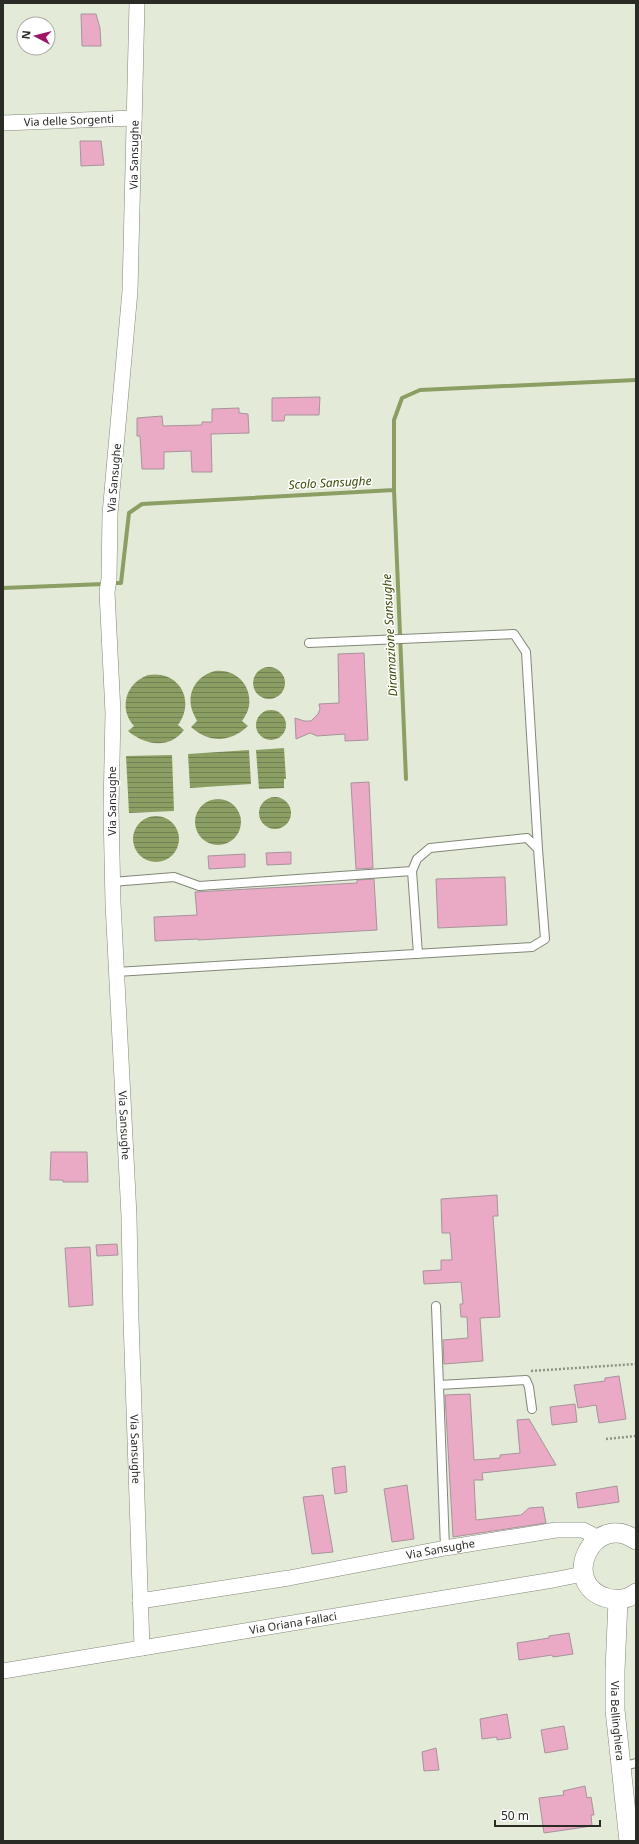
<svg xmlns="http://www.w3.org/2000/svg" width="639" height="1844" font-family="'Noto Sans',sans-serif">
  <defs>
    <pattern id="water-rules" width="6" height="5" patternUnits="userSpaceOnUse"><rect width="6" height="5" fill="#8b9e63"/><path d="M0 2.5h6" fill="none" stroke="#728151"/></pattern>
  </defs>
  <rect width="100%" height="100%" fill="#e3ead8"/>
  <path fill="url(#water-rules)" d="M253 683a16 16 0 1 1 32 0a16 16 0 1 1-32 0Z
    M 215,671 C 236,669 252,685 249,706 C 248,712 245,716 242,721 L 248,726 C 230,743 209,743 191,727 L 197,721 C 195,716 192,712 191,706 C 188,689 199,675 215,671 Z
    M 148,675 C 179,670 196,700 178,725 L 184,730 C 169,750 145,745 128,731 L 134,726 C 118,708 126,683 148,675 Z
    M256 725a15 15 0 1 1 30 0a15 15 0 1 1-30 0Z
    M 284,748 L 286,779 L 284,779 L 284,788 L 259,789 L 256,750 Z
    M 249,750 L 251,784 L 190,788 L 188,754 Z
    M 172,755 L 174,811 L 129,813 L 126,756 Z
    M259 813a16 16 0 1 1 32 0a16 16 0 1 1-32 0Z
    M195 822a23 23 0 1 1 46 0a23 23 0 1 1-46 0Z
    M133 839a23 23 0 1 1 46 0a23 23 0 1 1-46 0Z"/>
  <g fill="none" stroke-linecap="round" stroke-linejoin="round">
    <path stroke="#8b9e63" stroke-width="4" d="M 394,490 L 406,779
      M 111,583 L 121,583 L 129,513 L 142,504 L 394,490 L 394,420 L 402,398 L 420,390 L 636,380
      M 3,588 L 104,584"/>
  </g>
  <path fill="#eaa9c5" stroke="#a7949b" d="M 81,14 L 96,14 L 100,28 L 101,46 L 82,46 Z
    M 80,141 L 101,141 L 104,165 L 81,166 Z
    M 320,397 L 319,415 L 285,415 L 284,421 L 272,421 L 272,398 Z
    M 239,408 L 239,413 L 248,414 L 249,433 L 211,434 L 212,472 L 192,472 L 191,451 L 164,452 L 164,469 L 142,469 L 140,436 L 137,436 L 137,418 L 162,416 L 163,426 L 202,425 L 202,422 L 212,422 L 212,409 Z
    M 364,653 L 368,740 L 345,741 L 345,734 L 317,736 L 310,733 L 296,739 L 295,718 L 304,721 L 311,721 L 318,714 L 320,709 L 319,704 L 339,703 L 338,654 Z
    M 369,782 L 373,868 L 356,869 L 351,783 Z
    M 291,852 L 291,864 L 267,865 L 266,853 Z
    M 245,854 L 245,867 L 209,869 L 208,856 Z
    M 505,877 L 507,925 L 438,928 L 436,879 Z
    M 374,879 L 377,930 L 198,940 L 198,939 L 155,941 L 154,917 L 197,915 L 195,892 L 357,883 L 357,880 Z
    M 51,1152 L 87,1152 L 88,1182 L 63,1182 L 63,1180 L 50,1180 Z
    M 497,1195 L 498,1216 L 493,1216 L 500,1317 L 480,1318 L 483,1361 L 444,1364 L 443,1340 L 468,1338 L 467,1317 L 461,1317 L 460,1304 L 463,1304 L 461,1282 L 424,1284 L 423,1271 L 441,1270 L 441,1260 L 452,1260 L 450,1233 L 442,1233 L 441,1199 Z
    M 117,1244 L 118,1255 L 97,1256 L 96,1245 Z
    M 90,1247 L 93,1305 L 69,1307 L 65,1248 Z
    M 619,1376 L 626,1419 L 599,1423 L 596,1405 L 578,1408 L 574,1385 L 605,1381 L 605,1378 Z
    M 470,1394 L 474,1460 L 500,1458 L 500,1455 L 520,1453 L 517,1420 L 529,1419 L 556,1465 L 482,1473 L 483,1480 L 474,1480 L 476,1520 L 521,1515 L 529,1508 L 543,1507 L 546,1523 L 453,1537 L 445,1395 Z
    M 575,1404 L 577,1422 L 552,1425 L 550,1407 Z
    M 345,1466 L 347,1492 L 335,1494 L 332,1468 Z
    M 407,1485 L 414,1539 L 392,1542 L 384,1489 Z
    M 617,1486 L 619,1502 L 578,1508 L 576,1493 Z
    M 323,1495 L 333,1552 L 312,1554 L 303,1497 Z
    M 569,1633 L 573,1654 L 553,1657 L 552,1655 L 519,1660 L 517,1643 L 549,1638 L 549,1636 Z
    M 507,1714 L 511,1738 L 497,1740 L 497,1737 L 482,1739 L 480,1719 Z
    M 564,1726 L 568,1749 L 545,1753 L 541,1730 Z
    M 436,1748 L 439,1770 L 424,1771 L 422,1752 Z
    M 585,1786 L 587,1798 L 591,1797 L 594,1815 L 591,1815 L 592,1826 L 544,1833 L 539,1798 L 564,1795 L 563,1791 Z"/>
  <g fill="none" stroke-linecap="round" stroke-linejoin="round">
    <defs>
      <path id="service" d="M 309,643 L 514,634 L 526,652 L 538,849
        M 112,882 L 174,877 L 199,886 L 412,871
        M 116,972 L 532,947 L 545,939 L 538,849 L 527,838 L 430,848 L 417,859 L 412,871 L 418,954
        M 436,1306 L 445,1548
        M 439,1385 L 526,1380 L 529,1387 L 532,1409
        M 621,1767 L 636,1763"/>
      <g id="minor">
        <path id="s1" d="M 137,3 L 130,291 L 110,514 L 109,579 L 107,592 L 113,713 L 111,809 L 113,903 L 129,1216 L 131,1319 L 142,1648"/>
        <path id="s2" d="M 3,123 L 134,118"/>
        <path id="s3" d="M 140,1601 L 289,1578 L 445,1548 L 556,1530 L 583,1530 L 591,1534 L 595,1540"/>
        <path id="s4" d="M 3,1671 L 553,1580 L 583,1574"/>
      </g>
      <g id="tertiary">
        <path d="M 636,1540 C 593,1510 558,1584 607,1598 C 617,1601 628,1599 636,1593"/>
        <path id="s5" d="M 618,1600 L 615,1671 L 615,1710 L 629,1841"/>
      </g>
    </defs>
    <use href="#service" stroke="#828878" stroke-width="10"/>
    <use href="#minor" stroke="#828878" stroke-width="16"/>
    <use href="#tertiary" stroke="#828878" stroke-width="20"/>
    <path stroke="#8f9386" stroke-width="2.5" stroke-dasharray="2 2" stroke-linecap="butt" d="M 531,1371 L 636,1364
      M 606,1439 L 636,1436"/>
    <use href="#service" stroke="#fff" stroke-width="8"/>
    <use href="#minor" stroke="#fff" stroke-width="15"/>
    <use href="#tertiary" stroke="#fff" stroke-width="19"/>
  </g>
  <g text-anchor="middle" stroke-width="3" stroke-linejoin="round" paint-order="stroke">
    <g font-size="11" fill="#292b24" stroke="#fff">
      <text dy="4" stroke="none"><textPath href="#s2" startOffset="66">Via delle Sorgenti</textPath></text>
      <text transform="translate(134 155) rotate(-89)" y="4">Via Sansughe</text>
      <text transform="translate(114 478) rotate(-85)" y="4">Via Sansughe</text>
      <text transform="translate(112 801) rotate(-90)" y="4">Via Sansughe</text>
      <text dy="4" stroke="none"><textPath href="#s1" startOffset="1124">Via Sansughe</textPath></text>
      <text dy="4" stroke="none"><textPath href="#s1" startOffset="1448">Via Sansughe</textPath></text>
      <text dy="4" stroke="none"><textPath href="#s3" startOffset="305">Via Sansughe</textPath></text>
      <text dy="4" stroke="none"><textPath href="#s4" startOffset="294">Via Oriana Fallaci</textPath></text>
      <text dy="4" stroke="none"><textPath href="#s5" startOffset="121">Via Bellinghiera</textPath></text>
    </g>
    <g font-size="12" font-style="italic" fill="#3b4c06" stroke="#fff">
      <text transform="translate(330 483) rotate(-3)" y="4">Scolo Sansughe</text>
      <text transform="translate(390 635) rotate(-93)" y="4">Diramazione Sansughe</text>
    </g>
  </g>
  <rect width="639" height="1844" fill="none" stroke="#292b24" stroke-width="8"/>
  <g transform="translate(36 36) rotate(277)"><circle r="19" fill="#ffffff" stroke="#a9aaa7"/>
  <path d="M0-3L7 15L0 10L-7 15Z" fill="#9d1564"/>
  <text y="-6" font-size="11" font-weight="bold" text-anchor="middle" fill="#292b24">N</text>
  </g>
  <path d="M495 1820v6h105v-6" fill="none" stroke="#292b24" stroke-width="2"/>
  <text x="501" y="1820" font-size="12" fill="#292b24" stroke="#ffffff" stroke-width="3" paint-order="stroke">50 m</text>
</svg>
